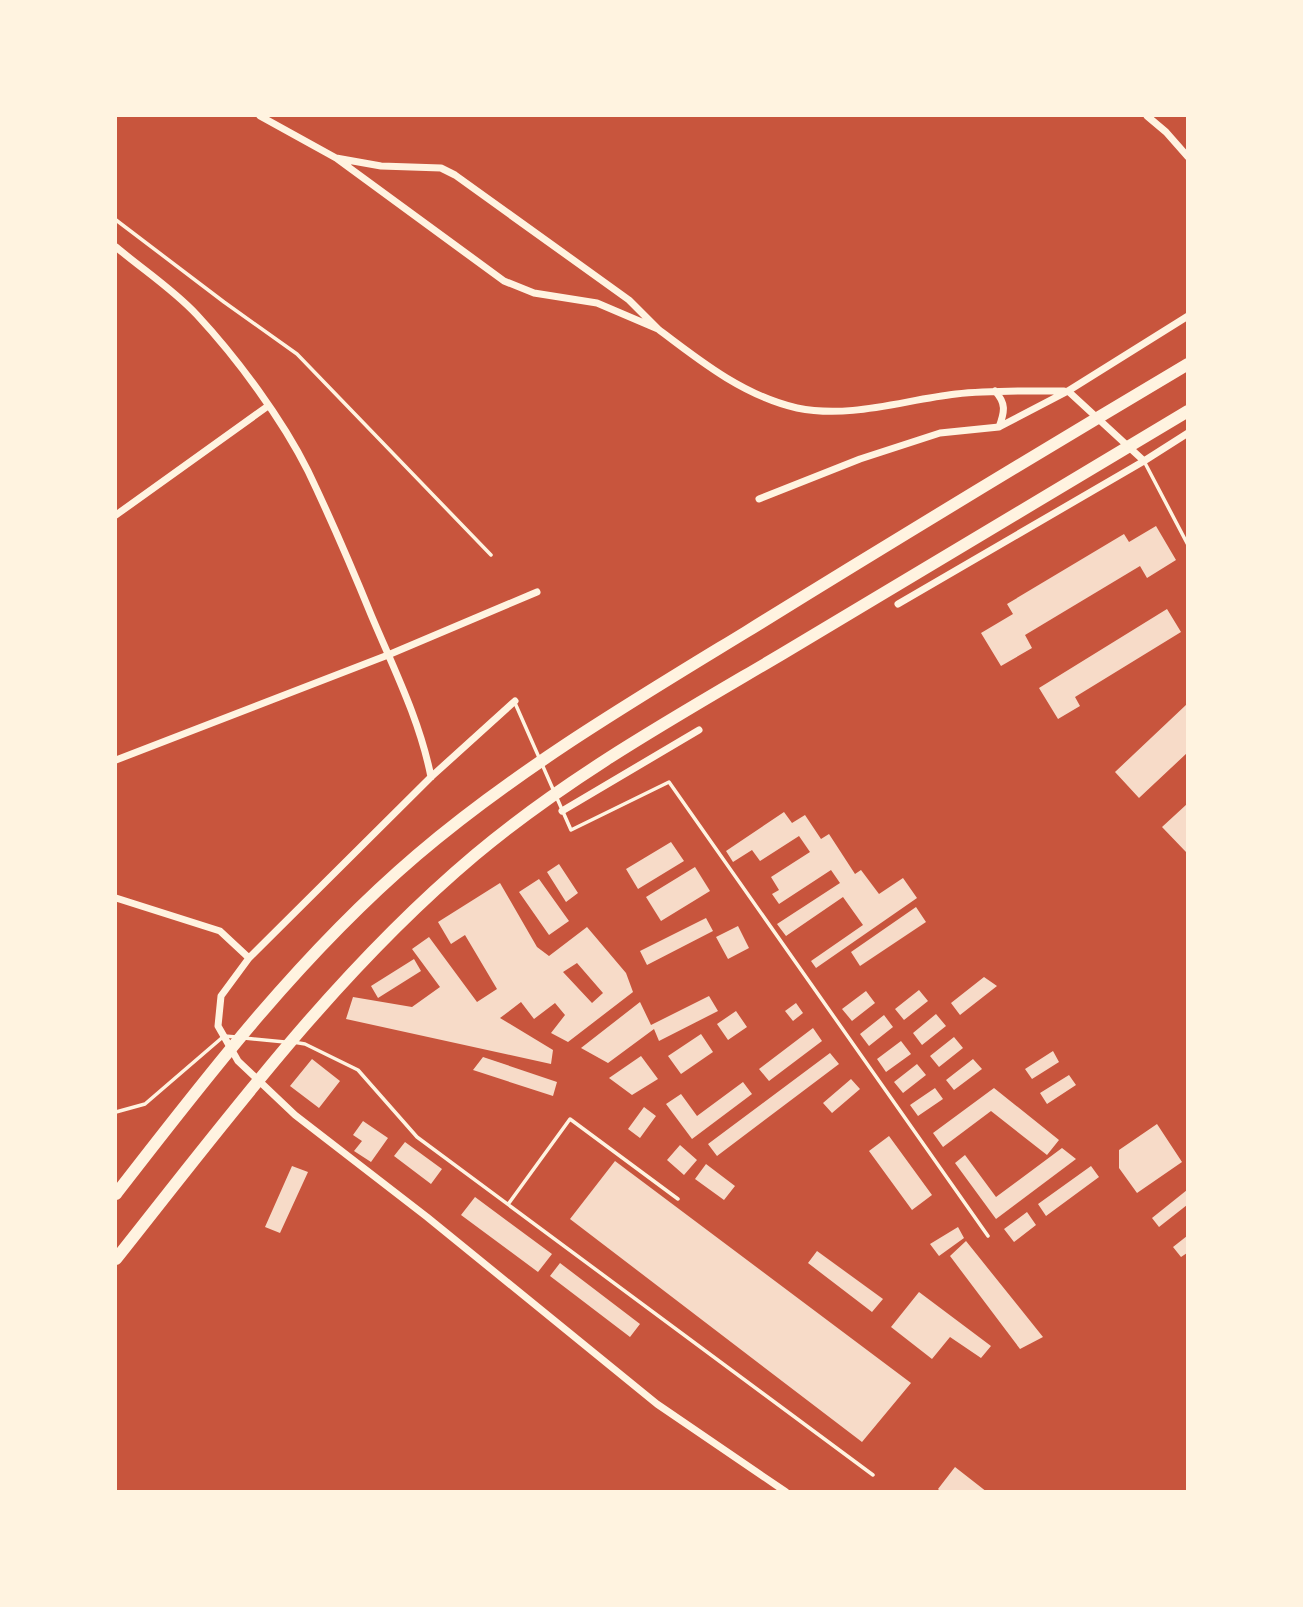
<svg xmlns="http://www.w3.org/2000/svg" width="1303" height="1607" font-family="'Golos Text',sans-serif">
  <rect width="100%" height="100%" fill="#c8553d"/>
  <path fill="#f7dbc8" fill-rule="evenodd" d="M 1156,526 L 1176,560 L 1147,578 L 1140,566 L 1025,635 L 1032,648 L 1001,666 L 981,633 L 1013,614 L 1007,604 L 1124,534 L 1129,542 Z
    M 1167,609 L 1181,632 L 1075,697 L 1080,706 L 1058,719 L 1039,688 Z
    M 1187,704 L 1187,753 L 1139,798 L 1115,772 Z
    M 1187,804 L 1187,850 L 1186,852 L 1162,827 Z
    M 784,812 L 792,823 L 805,815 L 821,839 L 829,834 L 855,874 L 861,870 L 879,894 L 903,878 L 917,898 L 816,968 L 811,961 L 863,925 L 843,897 L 786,936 L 777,924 L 840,883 L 831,870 L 779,904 L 772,894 L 779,890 L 771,877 L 810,852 L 799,836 L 760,861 L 752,850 L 733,862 L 726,851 Z
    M 671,842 L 684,861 L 638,889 L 626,869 Z
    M 559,864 L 578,893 L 566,902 L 547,872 Z
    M 695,867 L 710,891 L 661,921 L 646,897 Z
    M 539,879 L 569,921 L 549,935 L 519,892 Z
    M 500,883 L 537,947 L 549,956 L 587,927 L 626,973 L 633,992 L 568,1042 L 551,1033 L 565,1015 L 555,1003 L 534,1019 L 521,1002 L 500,1018 L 553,1050 L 551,1064 L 346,1019 L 353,997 L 412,1007 L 440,987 L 412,949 L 429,937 L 477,1002 L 497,989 L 465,935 L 451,944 L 438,922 ZM 577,963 L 603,993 L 592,1003 L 563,972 Z
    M 916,907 L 926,922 L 860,966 L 851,952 Z
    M 706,918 L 713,931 L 647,965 L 640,951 Z
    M 738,926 L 749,948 L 728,959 L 716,937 Z
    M 414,959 L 421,971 L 378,998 L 371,986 Z
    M 984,977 L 997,986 L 960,1015 L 951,1003 Z
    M 919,990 L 928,1001 L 904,1020 L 895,1009 Z
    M 866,991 L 875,1003 L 852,1021 L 842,1009 Z
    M 709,996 L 718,1011 L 659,1041 L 654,1029 L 608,1063 L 581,1048 L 640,1002 L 651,1025 Z
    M 796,1003 L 803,1013 L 793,1021 L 785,1011 Z
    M 736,1011 L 747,1027 L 728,1040 L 717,1024 Z
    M 936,1014 L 946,1026 L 922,1045 L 913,1033 Z
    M 884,1015 L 893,1027 L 869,1046 L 860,1034 Z
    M 813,1028 L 822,1041 L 769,1081 L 759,1069 Z
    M 701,1034 L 713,1052 L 681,1074 L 668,1056 Z
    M 954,1037 L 963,1048 L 939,1067 L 930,1056 Z
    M 901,1041 L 911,1054 L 886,1072 L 877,1059 Z
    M 1053,1051 L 1059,1062 L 1032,1079 L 1025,1069 Z
    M 830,1053 L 839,1064 L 717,1156 L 708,1144 Z
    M 641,1056 L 658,1079 L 632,1095 L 609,1078 Z
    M 483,1057 L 557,1082 L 553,1096 L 473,1070 Z
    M 312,1059 L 340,1081 L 319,1108 L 290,1086 Z
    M 973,1059 L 982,1069 L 954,1090 L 946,1080 Z
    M 917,1064 L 926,1075 L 903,1093 L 894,1082 Z
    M 1069,1075 L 1076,1085 L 1047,1104 L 1040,1093 Z
    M 851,1079 L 860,1089 L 832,1113 L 823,1103 Z
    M 743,1082 L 752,1094 L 692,1139 L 666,1104 L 681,1094 L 697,1116 Z
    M 935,1088 L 943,1099 L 918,1116 L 910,1105 Z
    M 994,1088 L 1059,1140 L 1047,1155 L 991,1111 L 943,1147 L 933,1133 Z
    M 644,1107 L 656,1116 L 640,1138 L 628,1129 Z
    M 363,1121 L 388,1138 L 371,1162 L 354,1151 L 362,1141 L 353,1135 Z
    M 1157,1124 L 1182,1162 L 1137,1193 L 1119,1168 L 1119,1150 Z
    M 889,1136 L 932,1195 L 912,1210 L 869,1151 Z
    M 405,1142 L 442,1169 L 431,1184 L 394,1156 Z
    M 680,1145 L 697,1160 L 684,1175 L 667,1160 Z
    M 1062,1148 L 1076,1159 L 996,1219 L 955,1163 L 965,1155 L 996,1197 Z
    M 615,1161 L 911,1383 L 862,1442 L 570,1219 Z
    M 706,1164 L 735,1186 L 724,1200 L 695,1179 Z
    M 292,1166 L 308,1172 L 280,1233 L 265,1227 Z
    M 1091,1166 L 1099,1177 L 1046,1216 L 1038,1204 Z
    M 1187,1190 L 1187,1205 L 1159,1227 L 1152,1218 Z
    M 475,1197 L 552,1254 L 538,1272 L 461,1215 Z
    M 1027,1212 L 1036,1225 L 1014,1242 L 1004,1229 Z
    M 958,1227 L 964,1238 L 939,1256 L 930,1244 Z
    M 1187,1236 L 1187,1253 L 1181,1257 L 1173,1247 Z
    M 966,1241 L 1043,1337 L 1020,1349 L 950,1256 Z
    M 817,1251 L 883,1299 L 872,1312 L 808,1263 Z
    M 560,1263 L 640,1324 L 630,1337 L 550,1276 Z
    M 919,1292 L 991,1346 L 981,1358 L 950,1337 L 932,1359 L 891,1327 Z
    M 955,1467 L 987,1492 L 941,1492 L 938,1489 Z"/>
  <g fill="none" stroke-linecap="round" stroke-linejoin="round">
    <path stroke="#fff3e0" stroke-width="3.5" d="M 116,220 L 224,302 L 297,354 L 491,555
      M 1145,463 L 1188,545
      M 515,703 L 571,830 L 669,782 L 988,1236
      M 244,1038 L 285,1042
      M 293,1042 L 305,1044 L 358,1070 L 417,1137 L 873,1475
      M 116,1112 L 145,1104 L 224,1036 L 237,1037
      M 509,1203 L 570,1119 L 678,1199"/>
    <path stroke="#fff3e0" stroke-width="7" d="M 260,116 L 336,158 L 504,281 L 534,293 L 597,303 L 658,329 L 629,300 L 455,175 L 441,168 L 381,166 L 336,158
      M 1147,116 L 1166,132 L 1188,157
      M 116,247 C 142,269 174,290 197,315 C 237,358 282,419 308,471 C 331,519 352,568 372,617 C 394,669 420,721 431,777
      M 658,329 C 700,361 744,396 797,408 C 851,419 903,400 956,394 C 992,390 1028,391 1064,391
      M 995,391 C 1006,403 1005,411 999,427
      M 1068,391 L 1144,461 L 1188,433
      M 759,499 L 860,459 L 940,433 L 999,427 L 1068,391 L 1188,316
      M 116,515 L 268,406
      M 898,604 L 1144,461
      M 515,701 L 431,777 L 249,958 L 221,996 L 218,1026 L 238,1061 L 295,1115 L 427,1217 L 657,1404 L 786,1492
      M 116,760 L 388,655 L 537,592
      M 562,811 L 699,730
      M 116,898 L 220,931 L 249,958"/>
    <path stroke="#fff3e0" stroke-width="12" d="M 116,1194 C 208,1075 301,954 417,855 C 518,769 633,701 746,632 C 893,541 1040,452 1188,364
      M 116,1259 C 228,1118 336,972 475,855 C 569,776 677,716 782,654 C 918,573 1053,492 1188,411"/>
  </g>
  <rect width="1303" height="1607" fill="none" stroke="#fff3e0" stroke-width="234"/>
</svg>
